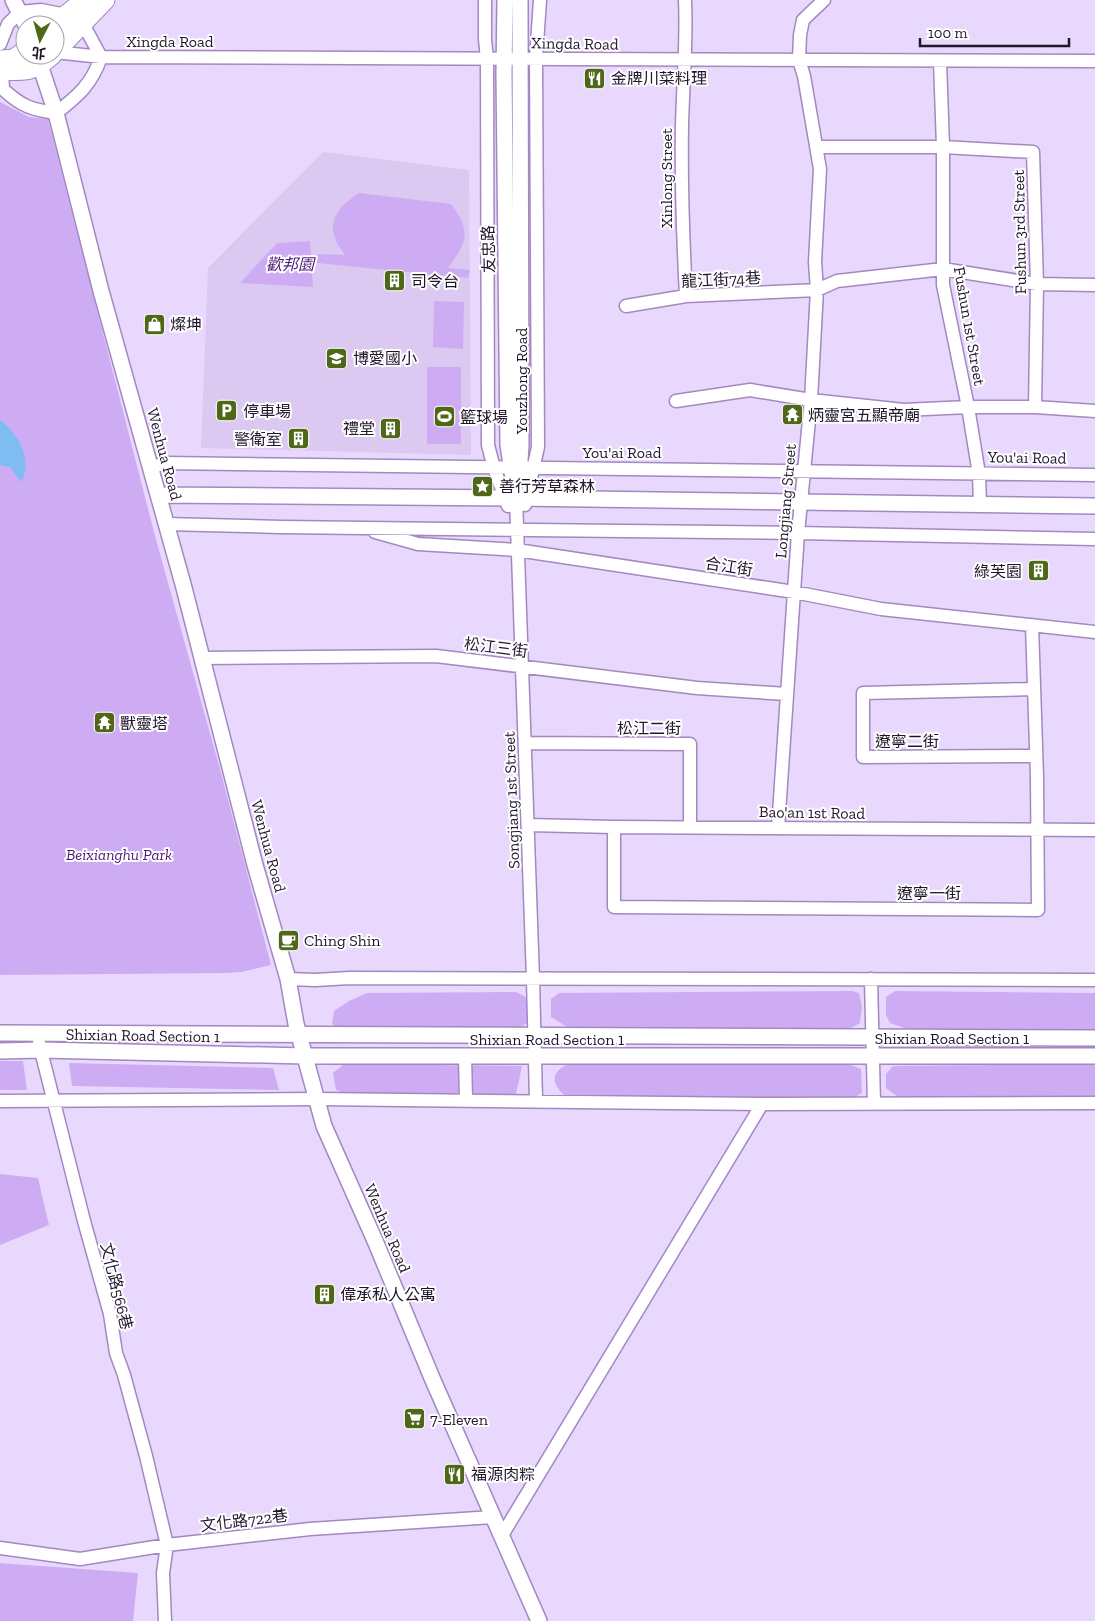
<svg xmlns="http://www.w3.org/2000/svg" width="1095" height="1621" font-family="'Zilla Slab','Noto Sans TC',serif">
  <rect width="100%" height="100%" fill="#e9d8fd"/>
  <path fill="#dbc9f1" d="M 323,152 L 469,170 L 471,455 L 201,448 L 208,268 Z"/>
  <path fill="#ceacf4" d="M 0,102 L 29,117 L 48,119 L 155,536 L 220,769 L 271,965 L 242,972 L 226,973 L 0,975 Z
    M 359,193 L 451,204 C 471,231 468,241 448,268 L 470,270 L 468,278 L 317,263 L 317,254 L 345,255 C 341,250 337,244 335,238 C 327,218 344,202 359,193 Z
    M 310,241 L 313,287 L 240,283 L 277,243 Z
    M 434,301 L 464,302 L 463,349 L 433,347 Z
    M 427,367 L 461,367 L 461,444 L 427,444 Z
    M 852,991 L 859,993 L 862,1007 L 860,1023 L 853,1027 L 840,1030 L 567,1027 L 551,1017 L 551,999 L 559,993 Z
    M 895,991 L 1095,993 L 1095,1029 L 910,1030 L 890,1023 L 886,1015 L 886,997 Z
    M 516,992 L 524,996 L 530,1002 L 529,1022 L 519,1028 L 336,1027 L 332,1024 L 334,1011 L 349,1001 L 367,993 Z
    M 0,1061 L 23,1061 L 27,1090 L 0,1090 Z
    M 69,1063 L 273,1068 L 279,1090 L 72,1086 Z
    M 344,1064 L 522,1066 L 516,1094 L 346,1094 L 336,1090 L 333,1073 Z
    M 568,1064 L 851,1065 L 861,1069 L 862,1093 L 853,1098 L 564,1095 C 551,1083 551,1072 568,1064 Z
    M 1095,1064 L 1095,1096 L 898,1097 L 886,1088 L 886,1074 L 893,1066 Z
    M 0,1174 L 38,1178 L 49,1225 L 0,1245 Z
    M 0,1563 L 138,1573 L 133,1621 L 0,1621 Z"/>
  <path fill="#7fbcf2" d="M 0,420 C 18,433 34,461 21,482 L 10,467 L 0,465 Z"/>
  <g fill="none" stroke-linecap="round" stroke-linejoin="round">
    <defs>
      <path id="minor" d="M 485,0 L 485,39 L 487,59 L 488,445 L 494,468 L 508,506
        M 685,0 C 687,42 683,83 682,125 C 681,182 683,239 686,296
        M 0,44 L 8,24 L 20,12 L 41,10 L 66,15
        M 55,52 L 101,57 L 1095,61
        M 940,61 L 943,147 L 943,285 L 968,407 L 979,474 L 980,505
        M 2,70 L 3,89 C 21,106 32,110 56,113 C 78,96 92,84 101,57 L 82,22
        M 817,147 L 943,147 L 1033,152 L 1037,284 L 1035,407
        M 626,306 L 686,296 L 817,290 L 837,281 L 943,269 L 1037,284 L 1095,285
        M 676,401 L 750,390 L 811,400 L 904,410 L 968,407 L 1035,407 L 1095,411
        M 150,468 L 165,463 L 1095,475
        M 516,498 L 533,979 L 536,1100
        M 525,505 L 538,447 L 536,58 L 540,0
        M 165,524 L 281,527 L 798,533 L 1095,539
        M 375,532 L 418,544 L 517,550 L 794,592 L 881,609 L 1095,632
        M 202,658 L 436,656 L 697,688 L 786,694
        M 1034,689 L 863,693 L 863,757 L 1036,756
        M 525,743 L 690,744 L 690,827
        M 528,825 L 614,827 L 1095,830
        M 614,827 L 614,907 L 1038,910 L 1037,777 L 1032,625
        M 778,828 L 798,533 L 811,400 L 817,290 L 815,262 L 820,169 L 804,76 L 799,60 L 800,35 L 803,20 L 824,0
        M 288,979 L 315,980 L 350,978 L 1095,980
        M 871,979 L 874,1104
        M 39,1043 L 84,1221 L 110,1314 L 116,1353 L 124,1375 L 146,1456 L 167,1545 L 163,1573 L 165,1621
        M 465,1056 L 466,1100
        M 0,1101 L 317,1099 L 762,1104 L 1095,1103
        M 501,1537 L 762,1104
        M 0,1548 L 80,1559 L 167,1545 L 310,1529 L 493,1517"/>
      <path id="tertiary" d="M 13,0 L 26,25
        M 505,0 L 504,74 L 508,445 L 516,498
        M 33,55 L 40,65 L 56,113 L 101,291 L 183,584 L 255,865 L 288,979 L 296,1024 L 324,1126 L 376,1243 L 432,1378 L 539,1621
        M 519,476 L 521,445 L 520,0
        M 159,495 L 516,498 L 1095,506
        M 0,1033 L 1095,1038
        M 0,1051 L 41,1050 L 305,1056 L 1095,1056"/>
      <path id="primary" d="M 55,27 L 66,15 L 85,0
        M 55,52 L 105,0
        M 0,60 L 14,59 L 25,51
        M 0,70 C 26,71 31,73 52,55"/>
    </defs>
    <use href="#minor" stroke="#a388c1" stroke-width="15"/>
    <use href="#tertiary" stroke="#a388c1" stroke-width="18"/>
    <use href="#primary" stroke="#a388c1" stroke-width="21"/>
    <use href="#minor" stroke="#fff" stroke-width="12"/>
    <use href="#tertiary" stroke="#fff" stroke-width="15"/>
    <use href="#primary" stroke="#fff" stroke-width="19"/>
  </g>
  <defs>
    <symbol id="restaurant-square" viewBox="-11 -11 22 22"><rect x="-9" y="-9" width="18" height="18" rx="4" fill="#4e6818" stroke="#fff"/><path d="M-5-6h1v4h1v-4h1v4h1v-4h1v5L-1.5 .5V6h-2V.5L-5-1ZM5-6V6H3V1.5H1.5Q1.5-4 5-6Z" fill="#fff"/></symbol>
    <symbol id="building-square" viewBox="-11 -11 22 22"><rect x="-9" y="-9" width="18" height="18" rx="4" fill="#4e6818" stroke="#fff"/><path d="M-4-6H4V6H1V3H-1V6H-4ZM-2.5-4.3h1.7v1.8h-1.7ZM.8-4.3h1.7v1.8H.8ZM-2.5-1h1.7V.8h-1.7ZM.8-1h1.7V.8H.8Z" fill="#fff"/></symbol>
    <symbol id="shop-square" viewBox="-11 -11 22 22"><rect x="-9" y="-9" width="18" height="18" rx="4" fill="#4e6818" stroke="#fff"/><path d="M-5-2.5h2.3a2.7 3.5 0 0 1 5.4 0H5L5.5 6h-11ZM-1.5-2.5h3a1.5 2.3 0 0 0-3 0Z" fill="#fff"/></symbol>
    <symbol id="school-square" viewBox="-11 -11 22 22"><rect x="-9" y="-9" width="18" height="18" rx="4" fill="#4e6818" stroke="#fff"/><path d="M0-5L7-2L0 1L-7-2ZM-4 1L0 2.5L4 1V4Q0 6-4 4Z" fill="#fff"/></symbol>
    <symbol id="parking-square" viewBox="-11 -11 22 22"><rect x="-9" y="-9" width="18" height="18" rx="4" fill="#4e6818" stroke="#fff"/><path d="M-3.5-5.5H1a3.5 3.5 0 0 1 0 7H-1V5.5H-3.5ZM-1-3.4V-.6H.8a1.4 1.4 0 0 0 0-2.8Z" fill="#fff"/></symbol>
    <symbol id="temple-square" viewBox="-11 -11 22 22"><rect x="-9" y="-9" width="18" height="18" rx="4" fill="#4e6818" stroke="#fff"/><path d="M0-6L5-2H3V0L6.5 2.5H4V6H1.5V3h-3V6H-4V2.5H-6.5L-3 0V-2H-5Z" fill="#fff"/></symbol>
    <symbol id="stadium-square" viewBox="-11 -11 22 22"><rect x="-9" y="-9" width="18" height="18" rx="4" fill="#4e6818" stroke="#fff"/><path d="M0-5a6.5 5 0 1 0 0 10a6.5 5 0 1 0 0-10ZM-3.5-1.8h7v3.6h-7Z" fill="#fff"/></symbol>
    <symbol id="sight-square" viewBox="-11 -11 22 22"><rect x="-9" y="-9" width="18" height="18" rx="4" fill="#4e6818" stroke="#fff"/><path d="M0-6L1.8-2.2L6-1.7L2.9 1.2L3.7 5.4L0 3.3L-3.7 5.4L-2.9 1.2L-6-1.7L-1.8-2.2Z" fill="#fff"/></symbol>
    <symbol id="cafe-square" viewBox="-11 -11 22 22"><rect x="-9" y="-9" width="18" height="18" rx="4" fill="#4e6818" stroke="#fff"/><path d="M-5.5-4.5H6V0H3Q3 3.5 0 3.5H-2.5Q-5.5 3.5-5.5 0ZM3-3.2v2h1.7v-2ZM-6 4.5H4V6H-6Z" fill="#fff"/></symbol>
    <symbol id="supermarket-square" viewBox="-11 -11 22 22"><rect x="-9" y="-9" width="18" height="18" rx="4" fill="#4e6818" stroke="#fff"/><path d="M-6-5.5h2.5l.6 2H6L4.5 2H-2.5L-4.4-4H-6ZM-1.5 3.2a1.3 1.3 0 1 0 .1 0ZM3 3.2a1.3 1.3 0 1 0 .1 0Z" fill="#fff"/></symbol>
  </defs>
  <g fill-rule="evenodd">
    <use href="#restaurant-square" x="582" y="66" width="25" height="25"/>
    <use href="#building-square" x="382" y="268" width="25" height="25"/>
    <use href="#shop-square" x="142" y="312" width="25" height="25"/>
    <use href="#school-square" x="324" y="346" width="25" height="25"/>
    <use href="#parking-square" x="214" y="398" width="25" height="25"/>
    <use href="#temple-square" x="780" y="402" width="25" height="25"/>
    <use href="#stadium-square" x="432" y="404" width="25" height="25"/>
    <use href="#building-square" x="378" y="416" width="25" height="25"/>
    <use href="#building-square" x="286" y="426" width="25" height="25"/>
    <use href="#sight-square" x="470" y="474" width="25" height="25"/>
    <use href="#building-square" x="1026" y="558" width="25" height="25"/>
    <use href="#temple-square" x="92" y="710" width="25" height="25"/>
    <use href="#cafe-square" x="276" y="928" width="25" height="25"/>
    <use href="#building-square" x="312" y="1282" width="25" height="25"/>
    <use href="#supermarket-square" x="402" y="1406" width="25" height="25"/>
    <use href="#restaurant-square" x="442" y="1462" width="25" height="25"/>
  </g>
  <g text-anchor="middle" stroke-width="4" stroke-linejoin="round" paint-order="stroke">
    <g font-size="16" fill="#20152b" stroke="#fff">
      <text x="170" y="47">Xingda Road</text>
      <text transform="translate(575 43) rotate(1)" y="6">Xingda Road</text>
      <text transform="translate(666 178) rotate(-90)" y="6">Xinlong Street</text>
      <text transform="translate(1019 232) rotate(-91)" y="6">Fushun 3rd Street</text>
      <text transform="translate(488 249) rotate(-91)" y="6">友忠路</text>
      <text transform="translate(721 279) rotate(-3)" y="6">龍江街74巷</text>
      <text transform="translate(970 326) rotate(80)" y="6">Fushun 1st Street</text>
      <text transform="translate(521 381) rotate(-90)" y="6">Youzhong Road</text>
      <text x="622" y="458">You'ai Road</text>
      <text transform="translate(165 454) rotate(75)" y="6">Wenhua Road</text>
      <text transform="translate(1027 457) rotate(1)" y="6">You'ai Road</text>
      <text transform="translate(785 501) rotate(-85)" y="6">Longjiang Street</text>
      <text transform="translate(729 566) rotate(9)" y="6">合江街</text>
      <text transform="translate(496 647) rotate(7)" y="6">松江三街</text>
      <text x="649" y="734">松江二街</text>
      <text x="907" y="747">遼寧二街</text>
      <text transform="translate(511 800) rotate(-92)" y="6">Songjiang 1st Street</text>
      <text transform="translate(812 812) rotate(1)" y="6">Bao'an 1st Road</text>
      <text transform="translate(269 846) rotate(75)" y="6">Wenhua Road</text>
      <text x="929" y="899">遼寧一街</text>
      <text transform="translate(143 1035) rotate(1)" y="6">Shixian Road Section 1</text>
      <text x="952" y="1044">Shixian Road Section 1</text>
      <text x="547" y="1045">Shixian Road Section 1</text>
      <text transform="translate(388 1228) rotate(67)" y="6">Wenhua Road</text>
      <text transform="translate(117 1286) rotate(76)" y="6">文化路566巷</text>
      <text transform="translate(244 1520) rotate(-7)" y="6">文化路722巷</text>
    </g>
    <g font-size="16" fill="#20152b" stroke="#fff" text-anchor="start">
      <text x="611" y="84">金牌川菜料理</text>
      <text x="411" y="287">司令台</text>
      <text x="170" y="330">燦坤</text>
      <text x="353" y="364">博愛國小</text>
      <text x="243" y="417">停車場</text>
      <text x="808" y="421">炳靈宮五顯帝廟</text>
      <text x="460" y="423">籃球場</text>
      <text x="375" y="434" text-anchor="end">禮堂</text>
      <text x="282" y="445" text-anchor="end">警衛室</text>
      <text x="499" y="492">善行芳草森林</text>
      <text x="1022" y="577" text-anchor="end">綠芙園</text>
      <text x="120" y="729">獸靈塔</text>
      <text x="304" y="946">Ching Shin</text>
      <text x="340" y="1300">偉承私人公寓</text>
      <text x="430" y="1425">7-Eleven</text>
      <text x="471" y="1480">福源肉粽</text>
    </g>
    <g font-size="16" font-style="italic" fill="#4f1579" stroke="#fff">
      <text x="290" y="270">歡邦園</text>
      <text x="119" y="860">Beixianghu Park</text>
    </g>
  </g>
  <g transform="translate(40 40) rotate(186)"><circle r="24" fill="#ffffff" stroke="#a6a1aa"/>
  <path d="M0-4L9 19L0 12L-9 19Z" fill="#4e6818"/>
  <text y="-8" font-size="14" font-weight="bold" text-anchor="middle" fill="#20152b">北</text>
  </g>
  <path d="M920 38v8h149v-8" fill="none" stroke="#20152b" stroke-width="2.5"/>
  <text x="928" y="38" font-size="15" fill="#20152b" stroke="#ffffff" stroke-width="4" paint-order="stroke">100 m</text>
</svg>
